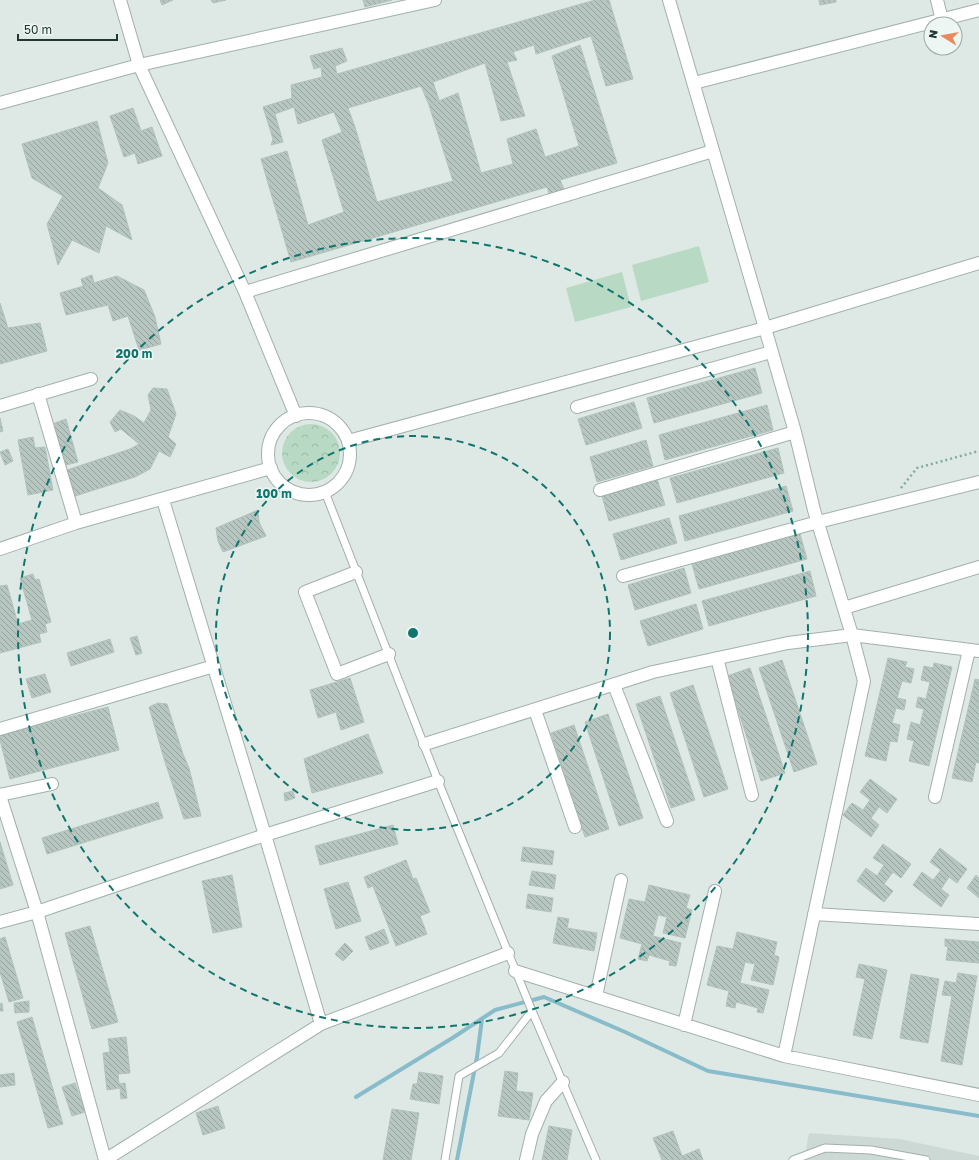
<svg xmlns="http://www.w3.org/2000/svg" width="979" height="1160" font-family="'Golos Text',sans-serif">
  <defs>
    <pattern id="park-crowns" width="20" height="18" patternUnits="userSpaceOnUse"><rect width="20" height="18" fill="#b8d9c3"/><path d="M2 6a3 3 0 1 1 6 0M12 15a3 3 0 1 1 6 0" fill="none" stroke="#9ebba8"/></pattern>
    <pattern id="building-back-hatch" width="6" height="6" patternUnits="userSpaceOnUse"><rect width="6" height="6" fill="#b7c6c1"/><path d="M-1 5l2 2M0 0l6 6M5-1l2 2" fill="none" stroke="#94a29d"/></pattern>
  </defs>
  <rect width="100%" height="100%" fill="#dee9e5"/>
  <path fill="#cdd9d4" d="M 809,1133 L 900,1139 L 979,1156 L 979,1160 L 804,1160 Z"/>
  <path fill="#b8d9c3" d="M 699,246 L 709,282 L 641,301 L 632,265 Z
    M 622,272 L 631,307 L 575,322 L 566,288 Z"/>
  <path fill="url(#park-crowns)" d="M282 453a29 29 0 1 1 58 0a29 29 0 1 1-58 0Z"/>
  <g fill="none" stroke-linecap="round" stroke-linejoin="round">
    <path stroke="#89bccb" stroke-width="4" d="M 356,1097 L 454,1037 L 495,1010 L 544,997 L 625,1032 L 708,1071 L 979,1116
      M 457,1160 L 477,1057 L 482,1019"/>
  </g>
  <path fill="url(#building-back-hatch)" stroke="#b1c2bc" d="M 160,0 L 173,0 L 162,5 Z
    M 211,0 L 226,0 L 213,3 Z
    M 363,0 L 392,0 L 365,7 Z
    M 595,0 L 609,0 L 633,79 L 606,86 L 591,36 L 536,54 L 534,45 L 513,52 L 517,60 L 507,62 L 525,116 L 501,121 L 485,63 L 433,82 L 439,100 L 429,105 L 421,86 L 348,108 L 355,127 L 342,132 L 334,112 L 298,124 L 294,107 L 275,114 L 283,142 L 271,145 L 273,139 L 263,107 L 292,98 L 291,85 L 322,77 L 321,67 L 314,69 L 310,56 L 342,48 L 347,61 L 335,66 L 337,74 Z
    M 819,0 L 836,0 L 836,2 L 820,5 Z
    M 580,45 L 617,163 L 560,180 L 565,191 L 550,196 L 547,187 L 291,262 L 261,159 L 287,151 L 308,225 L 344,212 L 322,140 L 355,127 L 377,202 L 453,181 L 429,105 L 458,93 L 481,173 L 513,164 L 507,139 L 536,129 L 545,157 L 579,146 L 552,56 Z
    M 133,108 L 141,131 L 152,127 L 162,156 L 138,164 L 135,153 L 124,157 L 110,116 Z
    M 97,121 L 108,163 L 98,188 L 122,205 L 132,240 L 106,226 L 99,253 L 72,240 L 58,265 L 47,224 L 63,196 L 32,178 L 22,144 Z
    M 92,275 L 94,283 L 83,286 L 81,279 Z
    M 117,276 L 144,290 L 155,317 L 161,344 L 139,350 L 128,316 L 113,321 L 108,305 L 66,315 L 60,293 Z
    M 0,303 L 8,328 L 40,323 L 47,351 L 0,364 Z
    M 755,368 L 762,393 L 654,423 L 647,398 Z
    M 153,388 L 167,389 L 176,414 L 168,437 L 176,444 L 170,457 L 159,451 L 150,469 L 135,477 L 72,497 L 64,471 L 130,449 L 139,444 L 121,429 L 115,432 L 110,422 L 120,410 L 134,416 L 144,423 L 151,410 L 148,395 Z
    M 634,402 L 642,428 L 586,445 L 578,419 Z
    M 767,405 L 773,430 L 665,460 L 659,435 Z
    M 0,418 L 3,431 L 0,432 Z
    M 66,419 L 78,462 L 62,466 L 51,426 L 55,423 Z
    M 33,437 L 35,448 L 45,447 L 53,490 L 28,495 L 18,440 Z
    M 646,440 L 653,466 L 597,482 L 590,457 Z
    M 778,448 L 784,473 L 677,503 L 670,478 Z
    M 8,449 L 13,461 L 5,465 L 0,452 Z
    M 657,479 L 665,505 L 609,521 L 602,496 Z
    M 786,486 L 793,511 L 685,541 L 679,516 Z
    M 258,510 L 259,522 L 266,536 L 223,552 L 218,541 L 216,528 Z
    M 669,518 L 677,543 L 621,560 L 613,534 Z
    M 800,534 L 807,559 L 699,589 L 692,564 Z
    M 684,568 L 691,593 L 635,610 L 628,585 Z
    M 810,571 L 816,596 L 709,626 L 702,601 Z
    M 33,574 L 35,580 L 39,579 L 51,622 L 45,624 L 47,632 L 39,634 L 41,642 L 0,653 L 0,632 L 1,632 L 0,627 L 0,586 L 7,585 L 18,624 L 32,620 L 20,578 Z
    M 696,604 L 703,629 L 648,646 L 640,621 Z
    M 137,636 L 142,653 L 136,655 L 130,638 Z
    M 110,639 L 114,652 L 71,666 L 67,653 Z
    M 888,658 L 907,662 L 905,667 L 914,669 L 911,683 L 902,681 L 897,698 L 906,700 L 904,710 L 896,708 L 892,723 L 900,725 L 897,742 L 890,741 L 886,761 L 865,756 Z
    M 782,660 L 817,764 L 794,772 L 759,668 Z
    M 934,663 L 952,667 L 929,766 L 909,761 L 914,741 L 907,739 L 911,722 L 920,725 L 924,709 L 916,707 L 918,697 L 926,699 L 930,682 L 921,680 L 924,666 L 933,668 Z
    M 750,668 L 785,773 L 761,781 L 727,676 Z
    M 45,674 L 51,692 L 32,698 L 26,679 Z
    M 350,678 L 364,722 L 341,730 L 336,712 L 318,718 L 310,690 Z
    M 975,679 L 979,680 L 979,763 L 976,762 L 972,782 L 952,778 Z
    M 693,685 L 728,789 L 704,797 L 670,693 Z
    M 660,696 L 695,800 L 671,808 L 636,704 Z
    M 158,703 L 167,704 L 183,754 L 189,768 L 201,816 L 184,819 L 165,762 L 149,707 Z
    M 108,707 L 119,750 L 10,779 L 0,740 L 0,735 Z
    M 608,714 L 643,818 L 619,826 L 585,722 Z
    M 574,725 L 609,829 L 585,837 L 551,733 Z
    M 368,734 L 383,773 L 312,793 L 304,759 Z
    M 870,779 L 897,799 L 887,813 L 879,807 L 871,818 L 879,825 L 871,837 L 843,815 L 852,803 L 863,810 L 870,800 L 860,792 Z
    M 293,791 L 295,798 L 285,801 L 284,793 Z
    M 158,802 L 163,818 L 47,854 L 42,838 Z
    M 393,825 L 398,844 L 320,865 L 315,846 Z
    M 0,842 L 13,885 L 0,889 Z
    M 883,844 L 911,864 L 901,878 L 893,872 L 884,884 L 893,891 L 884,902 L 857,881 L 866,868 L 877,876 L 884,865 L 873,858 Z
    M 523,847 L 554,851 L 552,865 L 521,861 Z
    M 940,848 L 967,869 L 957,883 L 949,877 L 941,889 L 949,895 L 941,907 L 913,885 L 922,872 L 933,880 L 941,870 L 930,862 Z
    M 406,860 L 413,879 L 416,878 L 430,912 L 420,916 L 427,934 L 396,946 L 373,886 L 368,888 L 364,877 Z
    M 532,871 L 556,875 L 554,889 L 529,885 Z
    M 232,875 L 242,927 L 213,933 L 202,881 Z
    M 976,875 L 979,878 L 979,898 L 967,888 Z
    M 348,882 L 361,921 L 336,929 L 324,889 Z
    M 649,885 L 690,895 L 686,908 L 692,910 L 685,938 L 663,933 L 667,917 L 658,915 L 653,936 L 681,943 L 676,966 L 669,965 L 670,961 L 649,955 L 647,961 L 638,959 L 642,944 L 620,938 L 629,899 L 645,902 Z
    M 528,894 L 553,898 L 551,912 L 526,908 Z
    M 558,917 L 569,919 L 567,928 L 597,933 L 594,951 L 553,943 Z
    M 90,926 L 118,1022 L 92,1029 L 65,933 Z
    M 384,929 L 389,943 L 370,950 L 365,937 Z
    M 737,932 L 777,942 L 774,955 L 779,957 L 773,985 L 751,980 L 755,964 L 745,962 L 740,983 L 769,990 L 763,1013 L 757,1012 L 758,1008 L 736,1002 L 735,1008 L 726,1006 L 729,991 L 707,985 L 717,946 L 733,949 Z
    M 5,937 L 23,998 L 9,1002 L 0,972 L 0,939 Z
    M 945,939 L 979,942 L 979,963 L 946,960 L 948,947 L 945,946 Z
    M 345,943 L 353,951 L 343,961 L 335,954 Z
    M 859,964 L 887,970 L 872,1039 L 853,1035 L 865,979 L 856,977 Z
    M 958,973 L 977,976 L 962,1065 L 941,1061 L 952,996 L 942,995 L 945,981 L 956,983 Z
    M 911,974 L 939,979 L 928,1043 L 900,1038 Z
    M 29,1001 L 29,1012 L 15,1013 L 14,1003 Z
    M 2,1003 L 3,1011 L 0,1011 L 0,1004 Z
    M 32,1017 L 63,1124 L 48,1128 L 17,1022 Z
    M 126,1037 L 130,1073 L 118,1074 L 119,1084 L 125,1083 L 127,1098 L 121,1099 L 120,1088 L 107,1090 L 103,1053 L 110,1052 L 108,1039 Z
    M 505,1071 L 518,1073 L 516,1091 L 533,1093 L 529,1120 L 498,1116 Z
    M 419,1072 L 443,1076 L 439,1104 L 410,1099 L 413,1084 L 417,1084 Z
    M 14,1073 L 15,1085 L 0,1087 L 0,1075 Z
    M 75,1083 L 85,1112 L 72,1116 L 62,1087 Z
    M 218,1106 L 225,1128 L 203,1135 L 196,1113 Z
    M 392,1109 L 419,1113 L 411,1160 L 383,1160 Z
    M 549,1126 L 572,1130 L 567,1160 L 542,1160 Z
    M 673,1131 L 682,1156 L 699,1149 L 703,1160 L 662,1160 L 653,1138 Z"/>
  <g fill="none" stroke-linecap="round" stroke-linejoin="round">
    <defs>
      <path id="service" d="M 325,492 L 438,781 L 532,1011 L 499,1053 L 459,1076 L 445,1160
        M 532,1011 L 596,1160
        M 793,1160 L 825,1148 L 871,1150 L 926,1160"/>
      <path id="minor" d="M 120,0 L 139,65 L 245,292 L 296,416
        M 669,0 L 765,328 L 795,432 L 814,510 L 852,635 L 864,681 L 784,1056
        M 937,0 L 942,20
        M 694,83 L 979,10
        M 0,103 L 139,65 L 435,0
        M 245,292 L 713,151
        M 38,394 L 76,523
        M 0,406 L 91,379
        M 577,407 L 771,352
        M268 454a41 41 0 1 1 82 0a41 41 0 1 1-82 0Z
        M 348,441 L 765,328 L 979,263
        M 600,490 L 795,432
        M 163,500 L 265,835 L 321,1024
        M 0,549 L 76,523 L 271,468
        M 356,572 L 305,592 L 337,674 L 389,654
        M 623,576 L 818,522 L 979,482
        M 844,608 L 979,567
        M 717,658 L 752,795
        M 614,685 L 667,821
        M 535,710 L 575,827
        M 0,729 L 214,666
        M 425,744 L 653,672 L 788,643 L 852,635 L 979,651
        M 0,795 L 52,784
        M 0,796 L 37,912 L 105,1160
        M 935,797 L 969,650
        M 814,914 L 979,924
        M 0,922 L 37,912 L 265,835 L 438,781
        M 515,971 L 784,1056 L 979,1095
        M 596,996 L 621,880
        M 684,1025 L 715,891
        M 105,1160 L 321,1024 L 508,953
        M 526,1160 L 532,1134 L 546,1101 L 563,1082"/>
    </defs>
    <use href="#service" stroke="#a2b0ac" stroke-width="9"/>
    <use href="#minor" stroke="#a2b0ac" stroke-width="14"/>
    <path stroke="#81aba0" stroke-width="2.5" stroke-dasharray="2 3" stroke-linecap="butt" d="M 901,488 L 917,468 L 979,451"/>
    <use href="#service" stroke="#fff" stroke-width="7"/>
    <use href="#minor" stroke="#fff" stroke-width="12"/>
  </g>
  <g fill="none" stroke="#0f766e" stroke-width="2" stroke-dasharray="7 5">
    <circle cx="413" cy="633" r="197"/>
    <circle cx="413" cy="633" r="395"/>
  </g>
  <circle cx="413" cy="633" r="6" fill="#0f766e" stroke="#eef6f3" stroke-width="2"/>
  <g font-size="12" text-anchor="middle" font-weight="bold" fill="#0f766e" stroke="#eef6f3" stroke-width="3" stroke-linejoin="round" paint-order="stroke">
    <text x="134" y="358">200 m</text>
    <text x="274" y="498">100 m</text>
  </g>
  <g transform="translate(943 36) rotate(281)"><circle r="19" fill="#eef6f3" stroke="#9caaa6"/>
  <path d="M0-3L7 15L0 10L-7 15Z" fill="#e9895c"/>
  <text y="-6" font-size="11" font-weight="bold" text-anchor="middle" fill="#213733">N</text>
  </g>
  <path d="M18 34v6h99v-6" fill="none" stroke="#213733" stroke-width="2"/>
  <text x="24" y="34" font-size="12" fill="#213733" stroke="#eef6f3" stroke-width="3" paint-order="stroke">50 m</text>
</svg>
